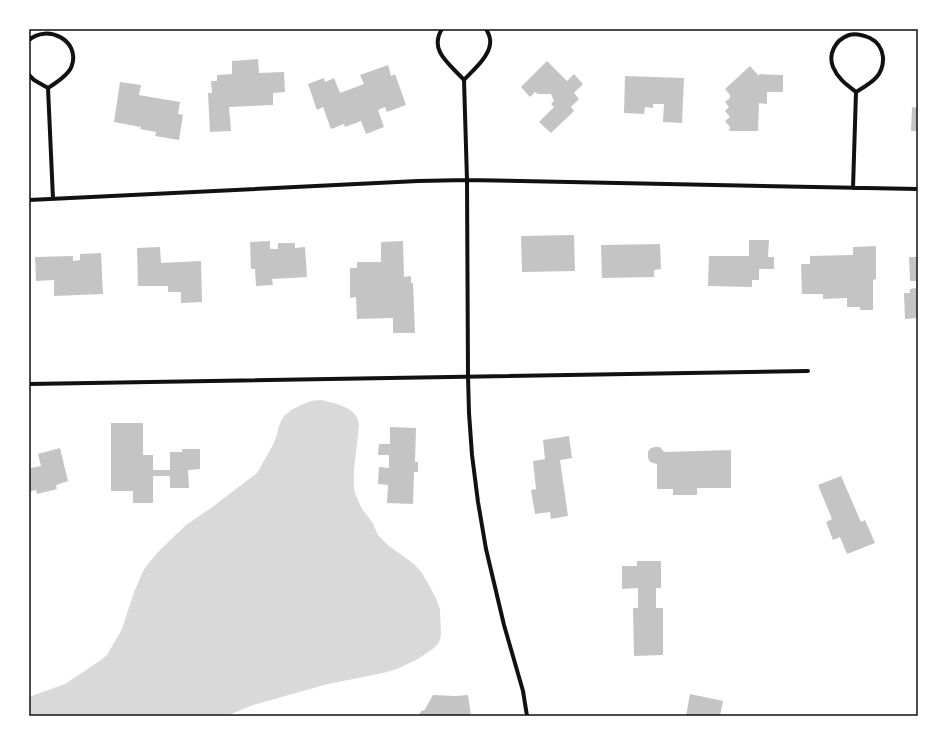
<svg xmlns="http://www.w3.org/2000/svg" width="947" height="745" font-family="'Public Sans',sans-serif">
  <rect width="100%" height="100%" fill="#fff"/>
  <path fill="#d9d9d9" d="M 321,400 C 335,403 359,408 359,425 L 354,470 L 354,488 L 355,493 L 362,509 L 372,522 L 378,535 L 389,546 L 414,564 L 422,573 L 436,598 L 440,610 L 441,634 L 440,640 L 438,644 L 434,648 L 418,659 L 397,669 L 383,673 L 328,684 L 253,705 L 226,716 L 29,716 L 29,697 L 65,684 L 101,660 L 107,655 L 122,629 L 134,592 L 143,571 L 148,564 L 158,552 L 186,525 L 211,508 L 257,473 L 273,445 L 277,435 L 278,429 L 281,421 L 284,416 L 291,410 L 301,405 L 311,401 Z"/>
  <path fill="#c4c4c4" d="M 258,59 L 259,73 L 284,72 L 285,92 L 273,93 L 273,105 L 229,107 L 231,131 L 210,132 L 208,93 L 212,93 L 211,81 L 217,81 L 217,75 L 232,74 L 232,61 Z
    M 547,61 L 567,81 L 574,74 L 583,84 L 574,93 L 579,99 L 571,107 L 574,111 L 551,133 L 539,122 L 554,107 L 551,104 L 554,101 L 551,94 L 538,94 L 535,92 L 530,97 L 521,87 Z
    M 388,65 L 391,76 L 395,74 L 406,105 L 387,112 L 385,107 L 378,110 L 384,127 L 366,134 L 361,121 L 345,127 L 344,124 L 331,129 L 323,107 L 317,110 L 308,84 L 324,78 L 325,82 L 334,78 L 340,93 L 364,84 L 360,75 Z
    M 750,66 L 759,76 L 759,74 L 783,75 L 783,92 L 767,92 L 767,104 L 759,103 L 758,131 L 729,131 L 730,127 L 725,121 L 730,117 L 725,111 L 729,107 L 725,102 L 730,98 L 730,95 L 725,89 Z
    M 625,76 L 684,78 L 682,123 L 663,122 L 664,104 L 653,104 L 653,108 L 645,107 L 644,114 L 624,113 Z
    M 120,82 L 141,85 L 139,95 L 180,102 L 178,114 L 183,115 L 179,140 L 155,136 L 156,132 L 140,129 L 141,127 L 114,122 Z
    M 912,107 L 918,108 L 918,131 L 911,131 Z
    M 574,235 L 575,271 L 522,272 L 521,236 Z
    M 749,240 L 769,240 L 768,257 L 774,257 L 774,269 L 759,269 L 759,280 L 752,280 L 752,287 L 708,286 L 709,256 L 749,256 Z
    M 270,241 L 270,249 L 278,249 L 278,243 L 295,243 L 295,248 L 305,247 L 307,277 L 272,279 L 273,285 L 256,286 L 255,269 L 251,269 L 250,242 Z
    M 403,241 L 404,277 L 411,276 L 411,283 L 413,283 L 415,333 L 393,333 L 393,318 L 357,319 L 356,297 L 350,298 L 350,268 L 357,268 L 357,262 L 381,262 L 381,242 Z
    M 660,244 L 661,269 L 654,270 L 654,277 L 602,278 L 601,245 Z
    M 876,246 L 876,279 L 873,280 L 873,310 L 860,310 L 860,307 L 847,307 L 847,298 L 823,299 L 823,294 L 802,294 L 801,264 L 810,264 L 810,256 L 853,255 L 853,247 Z
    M 160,247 L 161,263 L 201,261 L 202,302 L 181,303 L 181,292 L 168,292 L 168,286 L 138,286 L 137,248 Z
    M 101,253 L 103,294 L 54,296 L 54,280 L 36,281 L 35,257 L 73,256 L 73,261 L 80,260 L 80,254 Z
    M 909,257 L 918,257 L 918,318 L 905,319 L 904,293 L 910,293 L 910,289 L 916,288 L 916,281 L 910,281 Z
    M 111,423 L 143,423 L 143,455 L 153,455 L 153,470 L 170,470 L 170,452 L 182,452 L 182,449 L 200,449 L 200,469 L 188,470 L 189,488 L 170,488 L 170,476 L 153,476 L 153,503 L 133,503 L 133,491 L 111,491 Z
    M 390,427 L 416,428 L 415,462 L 418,462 L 418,472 L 414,472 L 413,504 L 387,503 L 388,485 L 378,484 L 379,467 L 389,468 L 389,455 L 378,455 L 379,444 L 390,444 Z
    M 569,436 L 572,458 L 560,460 L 568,516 L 551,519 L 550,512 L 535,514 L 531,490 L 536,489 L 533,461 L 545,459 L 543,440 Z
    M 655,447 L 660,447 L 664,452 L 731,450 L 731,488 L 697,488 L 697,495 L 673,495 L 673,489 L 657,489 L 657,464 L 653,463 L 649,461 L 648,457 L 648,452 L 651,448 Z
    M 60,448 L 68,481 L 56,485 L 57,489 L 37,494 L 36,490 L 29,492 L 29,461 L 31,468 L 41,466 L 38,454 Z
    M 841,476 L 861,522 L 865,520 L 875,543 L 847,554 L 840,537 L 833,540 L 826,522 L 832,519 L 818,485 Z
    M 637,561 L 661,561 L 661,588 L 656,588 L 656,608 L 663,608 L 663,655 L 634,656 L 633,608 L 638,608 L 638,588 L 622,589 L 622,566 L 637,566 Z
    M 690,694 L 723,701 L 720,716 L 686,716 Z
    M 433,695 L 455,696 L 468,695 L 471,716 L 418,716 L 422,710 L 424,711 Z"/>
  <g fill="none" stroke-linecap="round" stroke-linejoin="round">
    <path stroke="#111" stroke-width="4" d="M 442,29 C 428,51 451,65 464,80 L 467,180 L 468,376 L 469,413 L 472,455 L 478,502 L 486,549 L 504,625 L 523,691 L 527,716
      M 29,40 C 47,24 80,40 72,65 C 70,74 56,83 48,88
      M 29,75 L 34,80 L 48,88
      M 464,80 C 472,71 489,57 490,44 C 491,39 489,34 486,29
      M 48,88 L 53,199
      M 853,188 L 856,92 C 871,83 884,76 883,57 C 882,49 878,42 870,38 C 863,35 856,33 849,35 C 835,40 828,54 833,67 C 838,79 847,85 856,92
      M 29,200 L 418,181 L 467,180 L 918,189
      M 29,384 L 808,371"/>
  </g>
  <rect width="947" height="745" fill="none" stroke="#ffffff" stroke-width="60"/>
  <rect x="30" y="30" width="887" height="685" fill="none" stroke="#111" stroke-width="1.5"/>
</svg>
